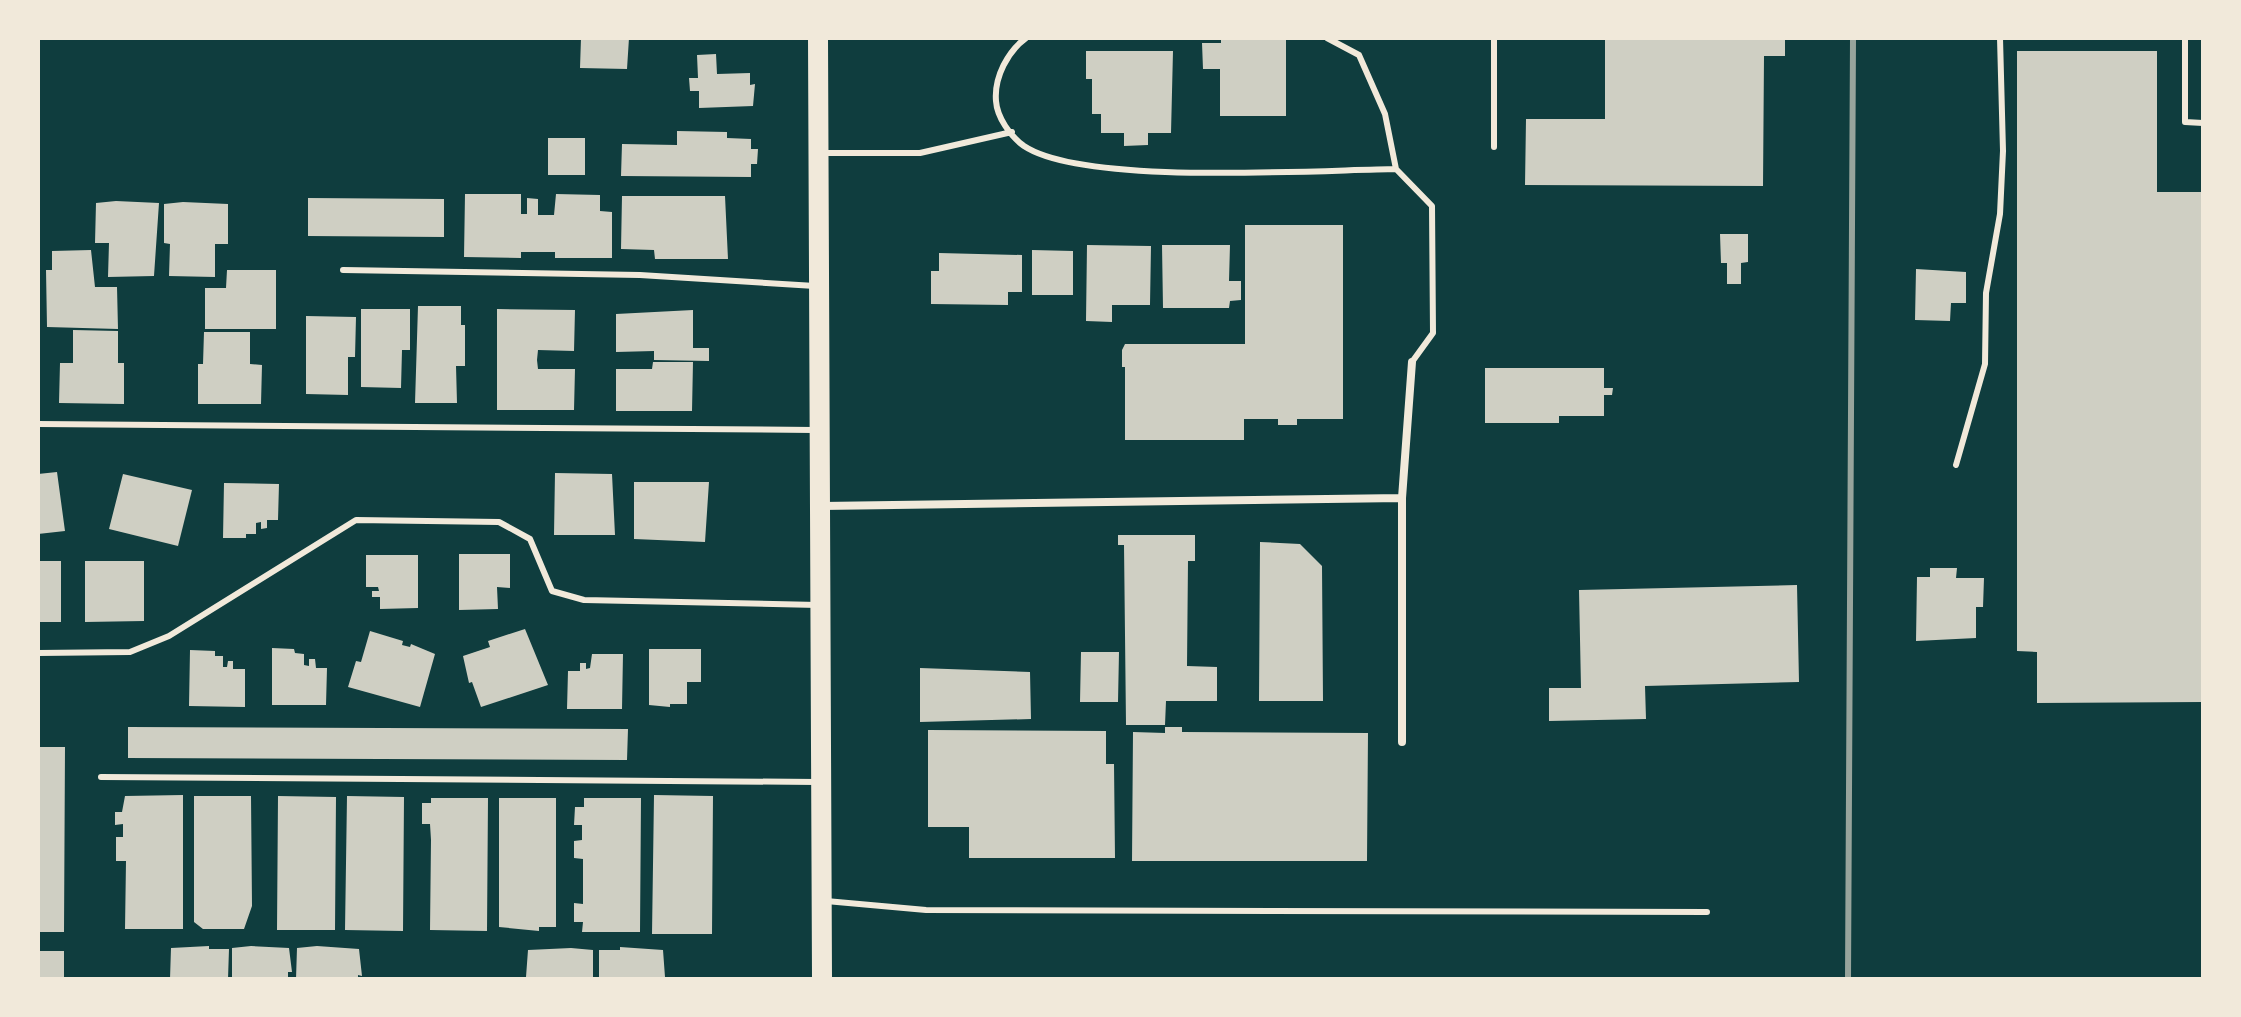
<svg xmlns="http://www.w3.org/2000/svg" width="2241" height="1017" font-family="'Alegreya Sans',sans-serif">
  <rect width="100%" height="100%" fill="#0f3d3e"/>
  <path fill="#cfcfc3" d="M 581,38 L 629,38 L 627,69 L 580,68 Z
    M 1221,38 L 1286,38 L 1286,116 L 1220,116 L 1220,69 L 1203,69 L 1202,43 L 1221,43 Z
    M 1605,38 L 1785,38 L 1785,56 L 1764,56 L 1763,186 L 1525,185 L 1526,119 L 1605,119 Z
    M 1086,51 L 1173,51 L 1171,133 L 1148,133 L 1148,145 L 1124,146 L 1124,133 L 1101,133 L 1101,114 L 1092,114 L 1092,79 L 1086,79 Z
    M 2017,51 L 2157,51 L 2157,192 L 2203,192 L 2203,702 L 2037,703 L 2037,652 L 2017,651 Z
    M 716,54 L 717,74 L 750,73 L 750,85 L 755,84 L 753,106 L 699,108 L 699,91 L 690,91 L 689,78 L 698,78 L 697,55 Z
    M 677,131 L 727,132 L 727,138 L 751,139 L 751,149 L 758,149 L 757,164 L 751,164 L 751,177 L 621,176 L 622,144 L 677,145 Z
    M 548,138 L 585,138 L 585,175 L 548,175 Z
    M 465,194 L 521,194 L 521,214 L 527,214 L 527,198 L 538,199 L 538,215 L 554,215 L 556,194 L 600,195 L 600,211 L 612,212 L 612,258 L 555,258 L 555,252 L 521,252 L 521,258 L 464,257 Z
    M 622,196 L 725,196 L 728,259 L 655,259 L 654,250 L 621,249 Z
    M 308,198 L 444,199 L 444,237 L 308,236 Z
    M 116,201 L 159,203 L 154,276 L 108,277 L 109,243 L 95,243 L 96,203 Z
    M 183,202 L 228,204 L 228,244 L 215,244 L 215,277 L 169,276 L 170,244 L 164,243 L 164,204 Z
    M 1245,225 L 1343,225 L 1343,419 L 1297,419 L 1297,425 L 1278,425 L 1278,419 L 1244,419 L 1244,440 L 1125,440 L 1125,367 L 1122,367 L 1122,350 L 1125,344 L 1245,344 Z
    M 1720,234 L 1748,234 L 1748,262 L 1741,263 L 1741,284 L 1727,284 L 1727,263 L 1721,263 Z
    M 1087,245 L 1151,246 L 1150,305 L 1112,305 L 1112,322 L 1086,321 Z
    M 1162,245 L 1230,245 L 1229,281 L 1241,281 L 1241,300 L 1230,301 L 1229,308 L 1163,308 Z
    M 91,250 L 95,287 L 117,287 L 118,329 L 47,327 L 46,270 L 52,270 L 52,251 Z
    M 1032,250 L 1073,251 L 1073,295 L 1032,295 Z
    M 939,253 L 1022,255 L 1022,292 L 1008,292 L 1008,305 L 931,304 L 931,271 L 939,271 Z
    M 1916,269 L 1966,272 L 1966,303 L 1951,303 L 1950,321 L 1915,320 Z
    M 227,270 L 276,270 L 276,329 L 205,329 L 205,288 L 226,288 Z
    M 418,306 L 461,306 L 461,325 L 465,325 L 465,366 L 456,366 L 457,403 L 415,403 Z
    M 361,309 L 410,309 L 410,350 L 402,350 L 401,388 L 361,387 Z
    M 497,309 L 575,310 L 574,351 L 538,350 L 537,360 L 538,369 L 575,369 L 574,410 L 497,410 Z
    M 693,310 L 693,348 L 709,348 L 709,361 L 654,360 L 654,351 L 616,352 L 616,314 Z
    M 306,316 L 356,317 L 355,357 L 348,357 L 348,395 L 306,394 Z
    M 73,330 L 118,331 L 118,363 L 124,363 L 124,404 L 59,403 L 60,363 L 73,363 Z
    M 204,332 L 250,332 L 250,364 L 262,365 L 261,404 L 198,404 L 198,364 L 203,364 Z
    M 653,362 L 693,362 L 692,411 L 616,411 L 616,369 L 652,369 Z
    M 1485,368 L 1604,368 L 1604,388 L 1613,388 L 1612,395 L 1604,395 L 1604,416 L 1559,416 L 1559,423 L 1485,423 Z
    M 57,472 L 65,531 L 38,534 L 38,474 Z
    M 555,473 L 612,474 L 615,535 L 554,535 Z
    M 123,474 L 192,490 L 178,546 L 109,529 Z
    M 634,482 L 709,482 L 705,542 L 634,539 Z
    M 224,483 L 279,484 L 278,520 L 267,520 L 267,528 L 261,529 L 261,522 L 256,523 L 256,534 L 246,534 L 246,538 L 223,538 Z
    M 1118,535 L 1195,535 L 1195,561 L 1188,561 L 1187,666 L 1217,667 L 1217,701 L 1166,701 L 1165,725 L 1126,725 L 1124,545 L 1118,545 Z
    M 1260,542 L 1300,544 L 1322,566 L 1323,701 L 1259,701 Z
    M 459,554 L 510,554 L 510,588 L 497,587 L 498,609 L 459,610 Z
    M 366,555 L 418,555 L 418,608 L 380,609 L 380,597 L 372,597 L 372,591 L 379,591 L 378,587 L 366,587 Z
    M 38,561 L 61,561 L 61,622 L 38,622 Z
    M 85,561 L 144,561 L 144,621 L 85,622 Z
    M 1930,568 L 1957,568 L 1956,578 L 1984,578 L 1983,607 L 1976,607 L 1976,638 L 1916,641 L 1917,577 L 1930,577 Z
    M 1797,585 L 1799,682 L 1645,686 L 1646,719 L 1549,721 L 1549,688 L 1581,688 L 1579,590 Z
    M 525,629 L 548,685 L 481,707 L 472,682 L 469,683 L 463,656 L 490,647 L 488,641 Z
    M 370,631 L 403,641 L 402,645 L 410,647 L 411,644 L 435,654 L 420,707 L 348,687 L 356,661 L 361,662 Z
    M 272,648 L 294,649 L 295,653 L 304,654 L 304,665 L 309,666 L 309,659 L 315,659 L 316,668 L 327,668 L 326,705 L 272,705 Z
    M 649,649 L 701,649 L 701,682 L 687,682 L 687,704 L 670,704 L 670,707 L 649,705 Z
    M 190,650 L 215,651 L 215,656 L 223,656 L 223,667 L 227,667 L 228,661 L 233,661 L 233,669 L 245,669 L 245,707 L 189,706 Z
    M 1081,652 L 1119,652 L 1118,702 L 1080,702 Z
    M 592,654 L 623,654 L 622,709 L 567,709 L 568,671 L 580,671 L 580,663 L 586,663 L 586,669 L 590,668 Z
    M 920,668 L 1030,672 L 1031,719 L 920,722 Z
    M 128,727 L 628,729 L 627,760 L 128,758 Z
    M 1165,727 L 1182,727 L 1182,732 L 1368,733 L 1367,861 L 1132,861 L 1133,732 L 1165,733 Z
    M 928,730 L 1106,731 L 1106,764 L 1114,764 L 1115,858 L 969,858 L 969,827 L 928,827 Z
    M 38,747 L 65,747 L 64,932 L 38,932 Z
    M 183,795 L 183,929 L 125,929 L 126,861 L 116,861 L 116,837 L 123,837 L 123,824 L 115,825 L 115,812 L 122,812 L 125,796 Z
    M 654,795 L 713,796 L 712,934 L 652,934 Z
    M 194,796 L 251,796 L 252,906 L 244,929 L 203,929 L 194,922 Z
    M 278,796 L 336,797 L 335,930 L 277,930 Z
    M 347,796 L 404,797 L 403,931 L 345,930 Z
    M 431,798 L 488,798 L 487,931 L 430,930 L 431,840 L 430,824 L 422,824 L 422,803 L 431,803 Z
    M 499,798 L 556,798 L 556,927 L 539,927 L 539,931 L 499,927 Z
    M 584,798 L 641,798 L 640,932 L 582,932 L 583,922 L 574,922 L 574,903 L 583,904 L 583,859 L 574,858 L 574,841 L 582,840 L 582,825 L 574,825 L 575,807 L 584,807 Z
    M 209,946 L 209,949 L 229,949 L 228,979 L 170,979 L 171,948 Z
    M 251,946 L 289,948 L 292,972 L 288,972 L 288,979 L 232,979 L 232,948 Z
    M 317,946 L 359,949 L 362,976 L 358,975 L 358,979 L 296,979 L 297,948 Z
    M 620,947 L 663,950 L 665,977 L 599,979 L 599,950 L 620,950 Z
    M 571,948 L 593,950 L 593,979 L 526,977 L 528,950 Z
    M 38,951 L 64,951 L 64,979 L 38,979 Z"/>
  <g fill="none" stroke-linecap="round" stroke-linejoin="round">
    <path stroke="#f1e9da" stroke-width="6" d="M 1026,38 C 1008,51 994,77 996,101 C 997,117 1010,136 1024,146 C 1084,186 1316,170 1396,169
      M 1327,38 L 1359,55 L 1385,114 L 1396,169 L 1432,206 L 1433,333 L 1412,362
      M 1494,38 L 1494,147
      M 2185,38 L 2185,122 L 2203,123
      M 822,153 L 920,153 L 1012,132
      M 343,270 L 640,275 L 815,286
      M 38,424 L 814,430
      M 1956,465 L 1985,364 L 1986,293 L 2000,214 L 2003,151 L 2000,38
      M 38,653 L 130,652 L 169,636 L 356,520 L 499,522 L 530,539 L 552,591 L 584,600 L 818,605
      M 101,777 L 817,782
      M 826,901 L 926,910 L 1707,912"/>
    <path stroke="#f1e9da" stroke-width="8" d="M 822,506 L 1402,498
      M 1402,742 L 1402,498 L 1412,362"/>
    <path stroke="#f1e9da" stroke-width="20" d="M 818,38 L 822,979"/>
    <path stroke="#97a49c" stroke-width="6" d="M 1848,979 L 1853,38"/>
  </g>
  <rect width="2241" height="1017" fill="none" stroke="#f1e9da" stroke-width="80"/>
</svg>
